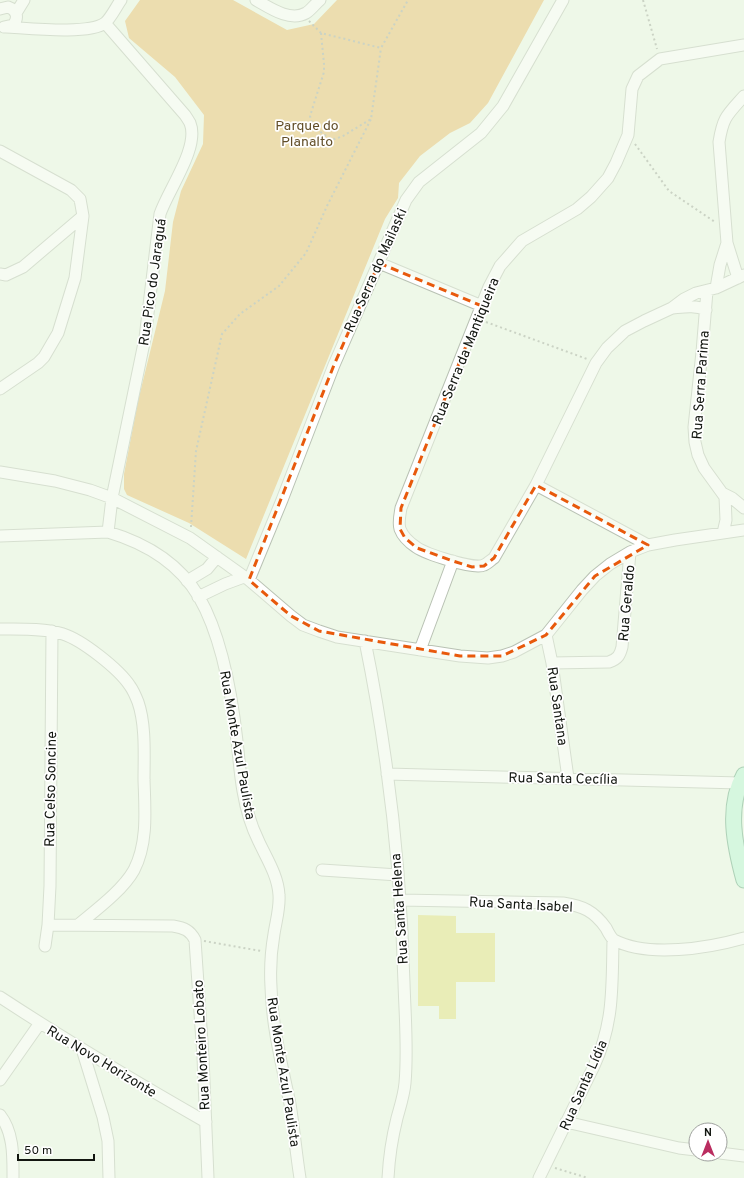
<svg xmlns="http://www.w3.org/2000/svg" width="744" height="1178" font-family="Overpass,sans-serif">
  <rect width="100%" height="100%" fill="#eef8e8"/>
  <path fill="#e8bc6a" d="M 140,0 L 233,0 L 287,30 L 314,24 L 337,0 L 544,0 L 488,103 L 470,123 L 450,133 L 420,156 L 399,183 L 398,198 L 385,219 L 246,559 L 189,523 L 127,495 L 124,489 L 124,474 L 138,401 L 165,291 L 173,222 L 181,191 L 203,144 L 204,115 L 175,77 L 129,38 L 125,21 Z"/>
  <path fill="#e2e07c" d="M 418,915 L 456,916 L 456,933 L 495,933 L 495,982 L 456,982 L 456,1019 L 439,1019 L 439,1006 L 418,1006 Z"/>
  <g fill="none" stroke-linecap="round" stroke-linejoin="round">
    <defs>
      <path id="minor" d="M 256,0 C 270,8 290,22 306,13 C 311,10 315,4 320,0
        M 0,9 L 8,7 C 17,10 19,18 13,25 L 4,27
        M 16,13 L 24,0
        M 105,23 L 185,115 C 187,118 189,121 190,123 C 200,147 168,190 160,214 L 145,338 L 112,498 L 108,532
        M 6,27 C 27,28 89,35 105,23 C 111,18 116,7 121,0
        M 744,45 L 660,59 L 638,76 L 632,89 L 628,135 L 616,163 L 608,178 L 591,197 L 577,209 L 522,241 L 500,266 L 489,287 L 401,508 C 400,514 398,523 400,529 C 403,537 410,543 416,547 C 426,554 474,570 484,565 C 487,564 491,560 494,558 L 536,485 L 596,363 L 607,348 L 625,331 L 644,321 L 672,308 L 684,299 L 696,293 L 716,288 L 744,275
        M 0,151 L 71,190 L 80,199 L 83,216 L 75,278 L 58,333 L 44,357 L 38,363 L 0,389
        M 379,263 L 482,306
        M 0,274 L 6,275 L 23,267 L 83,216
        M 738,278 L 727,243 L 719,142 C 723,117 727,115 744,96
        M 716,288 L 720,265 L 727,243
        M 707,291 L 702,352 L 694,427 L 695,442 L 698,455 L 704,468 L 725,497 L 726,520 L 723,533
        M 673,308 C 684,307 695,305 706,310
        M 0,472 L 55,481 L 90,490 L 112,498 L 190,538 L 249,580 L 291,616 L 303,625 L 319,631 L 337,637 L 460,656 L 488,658 L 502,656 L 514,652 L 546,635 L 582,590 L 595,576 L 610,564 L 630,552 L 648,545 L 675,540 L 744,530
        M 536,485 L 648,545
        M 724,494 L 732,498 L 744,508
        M 0,536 L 108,532 C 145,543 179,563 199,597 C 222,637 232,696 237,741 C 239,758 240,775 243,791 C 246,809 251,826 259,842 C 267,859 278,876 279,895 C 280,908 276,921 274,934 C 271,951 270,970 271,987 C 272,1027 282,1065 290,1104 C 294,1128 296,1153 300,1178
        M 249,580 L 282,500 L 334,365 L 406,200 L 419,182 L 481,133 L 503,106 L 563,0
        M 187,581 L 207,569 L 217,557
        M 198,597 L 225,584 L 244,577
        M 0,629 C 18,629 46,628 63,634 C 82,640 119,669 130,686 C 133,690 136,697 138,702 C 146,725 144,756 144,780 C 145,810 148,843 134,870 C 123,890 96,910 78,925
        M 546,635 L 552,663 L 568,778
        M 365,641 C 388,753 401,869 404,983 C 405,1016 408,1050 405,1083 C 404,1095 400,1107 397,1118 C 392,1138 389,1158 388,1178
        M 420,650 L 453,561
        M 552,663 L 609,662 C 618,659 620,655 622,647 L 630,552
        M 387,774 L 740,783
        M 322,870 L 398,875
        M 400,900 L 563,903 C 583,906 594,911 606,928 C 608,932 611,938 614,940 C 648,958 709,948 744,938
        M 48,925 L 173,926 C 184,928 190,930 195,940 L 203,1057 L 208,1178
        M 45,946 L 48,925 L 50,886 L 52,631
        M 0,997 C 67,1041 136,1082 206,1122
        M 82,1049 L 103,1117 L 108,1141 L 109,1178
        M 0,1080 L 40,1023
        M 0,1115 C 14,1133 13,1157 13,1178
        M 566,1122 L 679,1148 L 696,1150
        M 720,1153 L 744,1156
        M 539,1178 L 594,1066 C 614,1023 612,986 613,940"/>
      <path id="major" d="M 744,775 C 726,807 735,847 744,880"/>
    </defs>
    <use href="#minor" stroke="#b9c2b4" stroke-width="13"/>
    <use href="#major" stroke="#60a37e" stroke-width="17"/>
    <path stroke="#9fa79b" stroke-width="2" stroke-dasharray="2 3" stroke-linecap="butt" d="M 643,0 L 657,49
      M 309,21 L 321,33 L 381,48 L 408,0
      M 321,33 L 324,64 L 324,72 L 310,116 L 312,123 L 315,128 L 329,138 L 335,139 L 343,136 L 371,119 L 381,48
      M 635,144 L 669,191 L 715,222
      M 486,322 L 587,359
      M 191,527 L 196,451 L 222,334 L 240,314 L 279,286 L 306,253 L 327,206 L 371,119
      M 204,941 L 261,951
      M 555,1168 L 588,1178"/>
    <use href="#minor" stroke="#fff" stroke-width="11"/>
    <use href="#major" stroke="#b9f5d5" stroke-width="15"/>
  </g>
  <path d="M0 0H744V1178H0ZM 379,263 L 482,306 L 401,508 L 400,529 L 405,538 L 417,548 L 453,561 L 472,567 L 484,566 L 494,558 L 536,485 L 648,545 L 595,576 L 546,635 L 502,656 L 460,656 L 319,631 L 291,616 L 249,580 L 334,365 Z" fill="#eef8e8" fill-opacity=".55" fill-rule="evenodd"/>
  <path fill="none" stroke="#e8590c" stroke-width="3" stroke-dasharray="8 5" stroke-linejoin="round" d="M 379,263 L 482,306 L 401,508 L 400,529 L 405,538 L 417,548 L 453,561 L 472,567 L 484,566 L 494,558 L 536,485 L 648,545 L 595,576 L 546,635 L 502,656 L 460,656 L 319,631 L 291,616 L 249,580 L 334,365 Z"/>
  <g text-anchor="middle" stroke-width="3.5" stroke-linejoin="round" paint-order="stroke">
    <g font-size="14" fill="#624e28" stroke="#fff">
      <text x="307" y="130">Parque do<tspan x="307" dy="16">Planalto</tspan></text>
    </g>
    <g font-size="14" fill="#121610" stroke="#fff">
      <text transform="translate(375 270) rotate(-66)" y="5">Rua Serra do Mailaski</text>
      <text transform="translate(152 282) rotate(-82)" y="5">Rua Pico do Jaraguá</text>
      <text transform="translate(465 351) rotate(-68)" y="5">Rua Serra da Mantiqueira</text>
      <text transform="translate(700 385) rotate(-86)" y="5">Rua Serra Parima</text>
      <text transform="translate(626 603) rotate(-85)" y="5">Rua Geraldo</text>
      <text transform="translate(558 706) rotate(82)" y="5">Rua Santana</text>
      <text transform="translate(238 745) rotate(80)" y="5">Rua Monte Azul Paulista</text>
      <text transform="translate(563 778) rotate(1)" y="5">Rua Santa Cecília</text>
      <text transform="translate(50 789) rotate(-89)" y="5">Rua Celso Soncine</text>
      <text transform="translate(521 904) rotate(3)" y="5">Rua Santa Isabel</text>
      <text transform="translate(399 909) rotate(-94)" y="5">Rua Santa Helena</text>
      <text transform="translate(201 1045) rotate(-93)" y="5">Rua Monteiro Lobato</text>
      <text transform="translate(102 1061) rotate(31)" y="5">Rua Novo Horizonte</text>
      <text transform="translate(284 1072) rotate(81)" y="5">Rua Monte Azul Paulista</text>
      <text transform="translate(583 1085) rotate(-66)" y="5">Rua Santa Lídia</text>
    </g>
  </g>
  <g transform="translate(708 1142)"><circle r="19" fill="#ffffff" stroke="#a0a29f"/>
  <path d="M0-3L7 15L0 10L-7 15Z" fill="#ba2d60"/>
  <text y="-6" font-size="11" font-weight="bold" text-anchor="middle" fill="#121610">N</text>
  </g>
  <path d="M18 1154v6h76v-6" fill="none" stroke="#121610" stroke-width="2"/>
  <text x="24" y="1154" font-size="12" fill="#121610" stroke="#ffffff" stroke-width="3" paint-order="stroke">50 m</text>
</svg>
